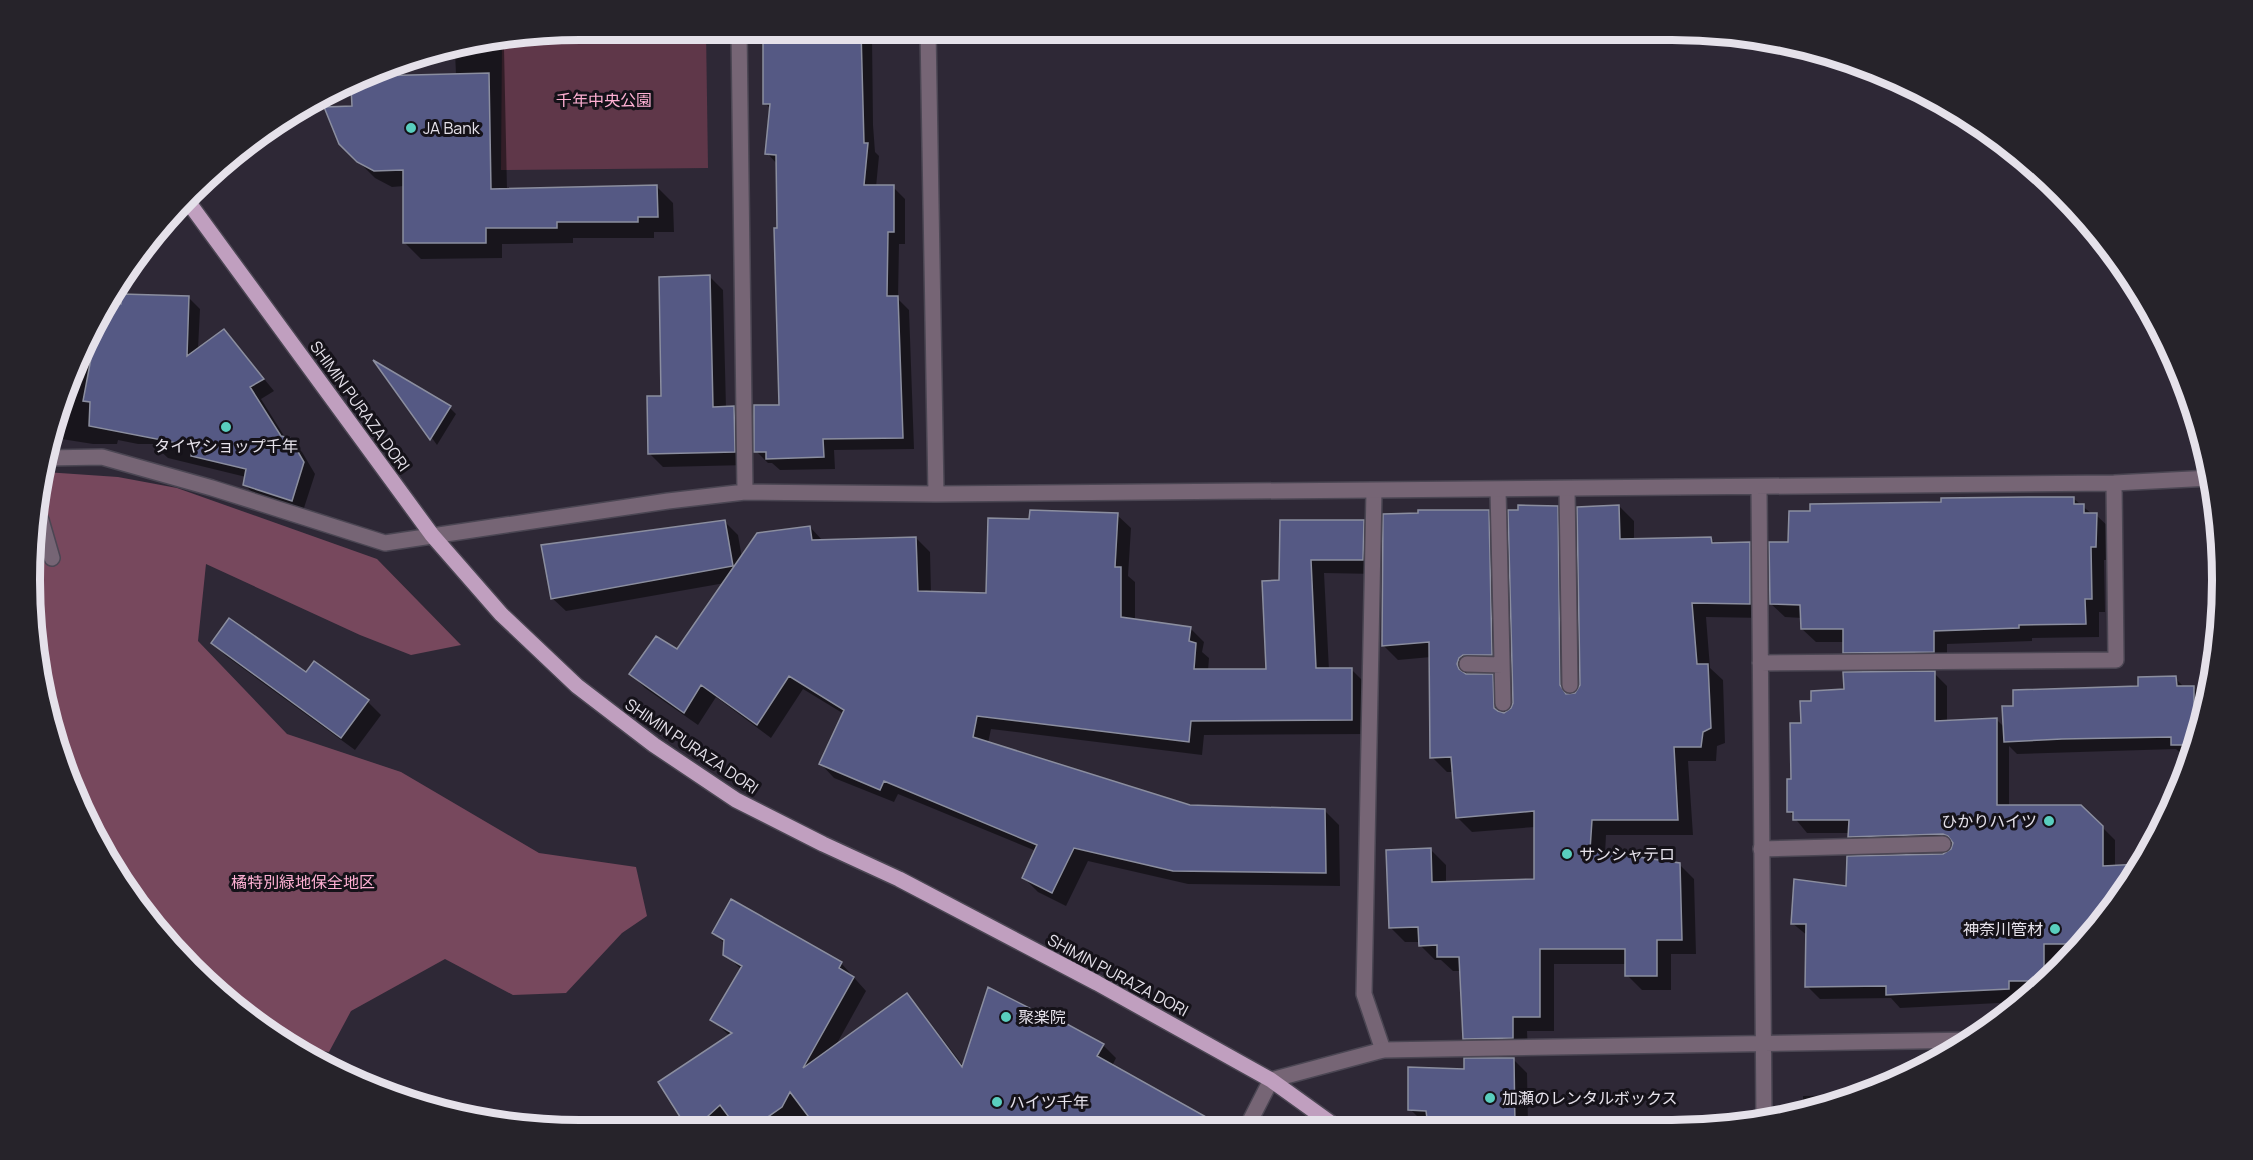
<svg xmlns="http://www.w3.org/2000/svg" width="2253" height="1160" font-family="Manrope,'Noto Sans JP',sans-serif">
  <rect width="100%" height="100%" fill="#2e2836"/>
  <path fill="#5f3749" d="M 580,30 L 706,30 L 708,168 L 501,170 L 502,43 Z"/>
  <path fill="#77485d" d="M 45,472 L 118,477 L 177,488 L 377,559 L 461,645 L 411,655 L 360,635 L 206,564 L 198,641 L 287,734 L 401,772 L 539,853 L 636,867 L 647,916 L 622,933 L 566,993 L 513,995 L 445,959 L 351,1011 L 329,1052 L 301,1047 L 191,969 L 123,885 L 72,791 L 46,678 L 41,513 Z"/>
  <path fill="#0007" d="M 764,30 L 866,30 L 872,36 L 873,125 L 875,152 L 879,156 L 876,187 L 893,187 L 905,199 L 905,244 L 899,244 L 898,299 L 909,310 L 914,449 L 834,450 L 835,469 L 780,470 L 772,463 L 768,463 L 756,451 L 780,406 L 777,164 L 767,153 L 771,109 L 765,103 Z
    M 507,42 L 508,48 L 504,48 L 507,190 L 657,187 L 673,203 L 674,232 L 654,232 L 654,238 L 573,238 L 573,243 L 502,244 L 502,258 L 421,259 L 405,243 L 404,186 L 392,187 L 375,178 L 358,161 L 353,86 L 369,78 L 456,75 L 455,51 Z
    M 710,277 L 723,290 L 726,408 L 734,408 L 747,421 L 748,465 L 663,467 L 649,453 L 663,397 Z
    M 113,295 L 189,298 L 200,309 L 198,349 L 224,331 L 235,343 L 274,391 L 261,399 L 286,439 L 290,440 L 302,452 L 315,474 L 303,511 L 256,496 L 244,484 L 246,477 L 168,458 L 157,448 L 168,444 L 138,444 L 118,440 L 117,444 L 93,444 L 49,437 Z
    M 379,365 L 450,408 L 456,414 L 437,445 Z
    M 2073,498 L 2093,515 L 2096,515 L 2110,528 L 2109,560 L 2104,560 L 2105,612 L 2099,612 L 2099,637 L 2032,638 L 2032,641 L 1947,644 L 1947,665 L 1858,666 L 1844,652 L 1844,642 L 1816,642 L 1802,629 L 1802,618 L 1785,617 L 1771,604 L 1790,543 Z
    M 1619,506 L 1634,521 L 1634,540 L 1710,538 L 1717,545 L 1749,544 L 1764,559 L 1764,618 L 1706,617 L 1710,668 L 1723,680 L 1725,743 L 1717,746 L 1716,761 L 1688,761 L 1693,835 L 1606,835 L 1605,854 L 1679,864 L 1694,879 L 1696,954 L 1671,954 L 1671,990 L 1642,990 L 1627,975 L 1627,964 L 1554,964 L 1554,1031 L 1527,1031 L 1528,1052 L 1479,1053 L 1464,1038 L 1461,971 L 1453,971 L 1441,960 L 1435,960 L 1420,945 L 1420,942 L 1405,942 L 1390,927 L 1431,850 L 1446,865 L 1446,883 L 1536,881 L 1535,827 L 1472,832 L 1457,817 L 1453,772 L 1447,772 L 1432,757 L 1431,657 L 1398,660 L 1383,645 L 1488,511 L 1503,526 L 1506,669 L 1478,669 L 1471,675 L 1492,676 L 1507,691 L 1507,716 L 1514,703 L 1557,508 L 1572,523 L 1574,698 L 1581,685 Z
    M 1117,515 L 1131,528 L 1128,576 L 1135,582 L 1135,621 L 1190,628 L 1204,642 L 1202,652 L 1209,658 L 1208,671 L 1268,670 L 1281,582 L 1363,521 L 1377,535 L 1376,574 L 1324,573 L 1329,670 L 1351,669 L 1365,683 L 1366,734 L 1204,735 L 1202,755 L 991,729 L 988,743 L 1190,807 L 1325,811 L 1339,825 L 1340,886 L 1188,884 L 1088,861 L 1066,906 L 1038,892 L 1024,878 L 1036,851 L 898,794 L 894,802 L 834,778 L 821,764 L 844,714 L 803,689 L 771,738 L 716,697 L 698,725 L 645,688 L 631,674 L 677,651 L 725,583 L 566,611 L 552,598 L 725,522 L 738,535 L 742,558 L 810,527 L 823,541 L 916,538 L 930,552 L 931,593 L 988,594 L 1031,521 Z
    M 213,643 L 306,674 L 368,702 L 381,715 L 355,750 L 226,656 Z
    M 1934,673 L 1947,686 L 1947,721 L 1996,719 L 2004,727 L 2015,707 L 2139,688 L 2175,678 L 2185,688 L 2194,688 L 2206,700 L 2206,712 L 2204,723 L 2191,757 L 2185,757 L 2176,749 L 2017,754 L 2009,746 L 2009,807 L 2102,827 L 2115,840 L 2115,867 L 2130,866 L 2135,871 L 2086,943 L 2028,994 L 2021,994 L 2019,1002 L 1900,1008 L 1891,998 L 1820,999 L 1807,986 L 1808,936 L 1792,923 L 1847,888 L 1950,853 L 1953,847 L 1863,849 L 1850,836 L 1850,833 L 1807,833 L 1789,811 L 1802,724 L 1813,703 L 1845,691 Z
    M 714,933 L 841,963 L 866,991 L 835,1047 L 907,995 L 919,1008 L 964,1067 L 1103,1045 L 1116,1058 L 1112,1066 L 1221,1127 L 739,1128 L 732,1118 L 721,1128 L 689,1128 L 660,1082 L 730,1036 L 712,1020 L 742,970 L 725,954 L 725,944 Z
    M 1513,1059 L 1527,1073 L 1528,1126 L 1429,1126 L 1429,1123 L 1424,1123 L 1410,1109 Z
    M 1856,1095 L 1803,1110 L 1803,1096 Z"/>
  <path fill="#555984" stroke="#8b8e9f" stroke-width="1.5" d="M 763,30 L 861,30 L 864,143 L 868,143 L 864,185 L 894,185 L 894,232 L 888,232 L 887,296 L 898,296 L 903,438 L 823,439 L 824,457 L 766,459 L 766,452 L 754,452 L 754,405 L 779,405 L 774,228 L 777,228 L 776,155 L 765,154 L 770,104 L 763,104 Z
    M 489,73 L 491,189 L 657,185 L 658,217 L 638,217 L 638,222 L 557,222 L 557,228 L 486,228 L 486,243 L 403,243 L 403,170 L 374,171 L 357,162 L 339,144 L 324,107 L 352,106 L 351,87 L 372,76 Z
    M 710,275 L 713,407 L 734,406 L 735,452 L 648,454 L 647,396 L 661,396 L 659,277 Z
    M 122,294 L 189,296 L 187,356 L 224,329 L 264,379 L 250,387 L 281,436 L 290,438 L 304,462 L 292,501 L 243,485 L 246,469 L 191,456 L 193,446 L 89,426 L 90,402 L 83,401 L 92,353 L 87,352 L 110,303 L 121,304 Z
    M 373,360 L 451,406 L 430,440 Z
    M 2028,497 L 2074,497 L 2074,504 L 2084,504 L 2084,513 L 2097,513 L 2096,547 L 2091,547 L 2092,599 L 2085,599 L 2086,624 L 2019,625 L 2019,628 L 1934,631 L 1934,652 L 1843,653 L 1843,629 L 1801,629 L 1800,605 L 1770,604 L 1769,542 L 1788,542 L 1789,511 L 1810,511 L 1810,504 L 1941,502 L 1941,498 Z
    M 1518,505 L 1558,506 L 1560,685 L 1566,694 L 1575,693 L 1580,685 L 1577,507 L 1619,505 L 1620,539 L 1711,537 L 1712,543 L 1750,542 L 1750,604 L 1692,603 L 1697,664 L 1708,664 L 1711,728 L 1703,732 L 1701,747 L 1674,747 L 1678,820 L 1592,820 L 1590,850 L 1680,863 L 1682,940 L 1657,940 L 1657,976 L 1625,976 L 1625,949 L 1540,949 L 1540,1017 L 1513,1017 L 1513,1038 L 1463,1039 L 1459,957 L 1437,957 L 1437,945 L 1419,946 L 1418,927 L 1389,928 L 1386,850 L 1431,848 L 1432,882 L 1534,879 L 1534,811 L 1456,818 L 1451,757 L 1430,758 L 1429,642 L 1382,646 L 1383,514 L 1418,513 L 1418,510 L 1489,510 L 1492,655 L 1463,655 L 1459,658 L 1457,664 L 1459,669 L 1466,674 L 1493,674 L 1494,708 L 1498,711 L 1504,713 L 1511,708 L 1513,703 L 1508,510 L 1518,510 Z
    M 1030,510 L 1118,513 L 1115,567 L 1121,567 L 1121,617 L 1191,627 L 1189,641 L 1196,643 L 1194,669 L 1266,669 L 1262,581 L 1279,580 L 1280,520 L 1364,520 L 1363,560 L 1311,560 L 1316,668 L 1352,668 L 1352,720 L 1191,721 L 1189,742 L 977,716 L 973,737 L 1190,805 L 1325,809 L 1326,873 L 1173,871 L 1074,848 L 1052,893 L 1022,878 L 1037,845 L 884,781 L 880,790 L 819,764 L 844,710 L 789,676 L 757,725 L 701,685 L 684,713 L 629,674 L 656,636 L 677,649 L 757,533 L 810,526 L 812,540 L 916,537 L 918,591 L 986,593 L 988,518 L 1029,519 Z
    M 725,520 L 733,566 L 551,599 L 541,545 Z
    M 229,618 L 306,672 L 314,661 L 369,700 L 341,738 L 211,643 Z
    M 1935,671 L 1935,721 L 1997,718 L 1997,805 L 2081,805 L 2103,826 L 2103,866 L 2139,864 L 2085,944 L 2044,944 L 2044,980 L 2042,981 L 2009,981 L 2009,989 L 1886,995 L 1886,986 L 1805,987 L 1806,924 L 1791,924 L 1794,879 L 1846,886 L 1847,856 L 1943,854 L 1951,849 L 1953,843 L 1948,836 L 1943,834 L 1848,837 L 1849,820 L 1793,820 L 1793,812 L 1787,812 L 1787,779 L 1791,779 L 1790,723 L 1801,723 L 1800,701 L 1811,701 L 1811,691 L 1844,689 L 1843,672 Z
    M 2176,676 L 2177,686 L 2194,686 L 2194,711 L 2206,711 L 2196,745 L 2171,745 L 2171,737 L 2062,739 L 2004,742 L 2002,706 L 2013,706 L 2013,690 L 2138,686 L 2138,677 Z
    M 731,899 L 842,962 L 839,968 L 854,977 L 803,1068 L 907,993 L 962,1067 L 988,987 L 1041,1014 L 1043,1011 L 1104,1044 L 1097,1056 L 1224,1127 L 817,1128 L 790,1092 L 782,1107 L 752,1128 L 737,1128 L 720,1105 L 695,1128 L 687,1128 L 658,1082 L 732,1033 L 710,1020 L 742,966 L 723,955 L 724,940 L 712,933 Z
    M 1464,1058 L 1514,1058 L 1515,1126 L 1428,1126 L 1426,1111 L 1408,1110 L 1408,1067 L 1464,1069 Z"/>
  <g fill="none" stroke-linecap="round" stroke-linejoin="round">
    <defs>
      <path id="lane" d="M 1567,489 L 1570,685
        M 1498,490 L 1503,703
        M 1374,491 L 1364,994 L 1383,1050
        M 41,520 L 52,558
        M 1467,664 L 1502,665
        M 1761,849 L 1943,844
        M 1247,1127 L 1271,1080"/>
      <path id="street" d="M 739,30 L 745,492
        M 928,30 L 936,494
        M 47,458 L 102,457 L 212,488 L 385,543 L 668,501 L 745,492 L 936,494 L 2114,483 L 2211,478
        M 1759,487 L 1764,1120
        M 1760,663 L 2116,660 L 2114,483
        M 1271,1080 L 1383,1050 L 1974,1040"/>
      <path id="primary" d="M 189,203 L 432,535 L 501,614 L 577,686 L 654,745 L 736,800 L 823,844 L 899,879 L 1097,983 L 1271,1080 L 1335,1126"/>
    </defs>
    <use href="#lane" stroke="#4b4653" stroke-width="18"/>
    <use href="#street" stroke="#4b4653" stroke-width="18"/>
    <use href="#primary" stroke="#4b4653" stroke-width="18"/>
    <use href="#lane" stroke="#766575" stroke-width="15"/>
    <use href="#street" stroke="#766575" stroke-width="15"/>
    <use href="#primary" stroke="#c09fbf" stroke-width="15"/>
  </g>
  <g fill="#59cebe" stroke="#151219" stroke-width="2">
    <circle cx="411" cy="128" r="6"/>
    <circle cx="226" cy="427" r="6"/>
    <circle cx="2049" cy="821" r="6"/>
    <circle cx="1567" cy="854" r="6"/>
    <circle cx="2055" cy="929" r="6"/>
    <circle cx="1006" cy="1017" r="6"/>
    <circle cx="1490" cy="1098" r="6"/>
    <circle cx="997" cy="1102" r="6"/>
  </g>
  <g text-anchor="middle" stroke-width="6" stroke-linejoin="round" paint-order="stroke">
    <g font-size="16" fill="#feb0d3" stroke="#151219">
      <text x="604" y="106">千年中央公園</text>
      <text x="303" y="888">橘特別緑地保全地区</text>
    </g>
    <g font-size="16" fill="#e5e1ea" stroke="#151219" text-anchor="start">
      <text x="423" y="134">JA Bank</text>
      <text x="226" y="452" text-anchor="middle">タイヤショップ千年</text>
      <text x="2037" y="827" text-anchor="end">ひかりハイツ</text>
      <text x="1579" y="860">サンシャテロ</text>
      <text x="2043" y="935" text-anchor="end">神奈川管材</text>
      <text x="1018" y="1023">聚楽院</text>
      <text x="1502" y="1104">加瀬のレンタルボックス</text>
      <text x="1009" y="1108">ハイツ千年</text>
    </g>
    <g font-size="16" fill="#e5e1ea" stroke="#151219">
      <text transform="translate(360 406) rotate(54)" y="6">SHIMIN PURAZA DORI</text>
      <text transform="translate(692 746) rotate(34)" y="6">SHIMIN PURAZA DORI</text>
      <text transform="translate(1118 975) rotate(28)" y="6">SHIMIN PURAZA DORI</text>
    </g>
  </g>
  <path d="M0 0H2253V1160H0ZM580 40H1672A540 540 0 0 1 2212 580V580A540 540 0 0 1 1672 1120H580A540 540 0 0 1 40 580V580A540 540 0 0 1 580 40Z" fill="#26232a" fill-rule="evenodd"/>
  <path fill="none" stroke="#e5e1ea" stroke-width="8" d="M580 40H1672A540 540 0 0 1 2212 580V580A540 540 0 0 1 1672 1120H580A540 540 0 0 1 40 580V580A540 540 0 0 1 580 40Z"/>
</svg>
